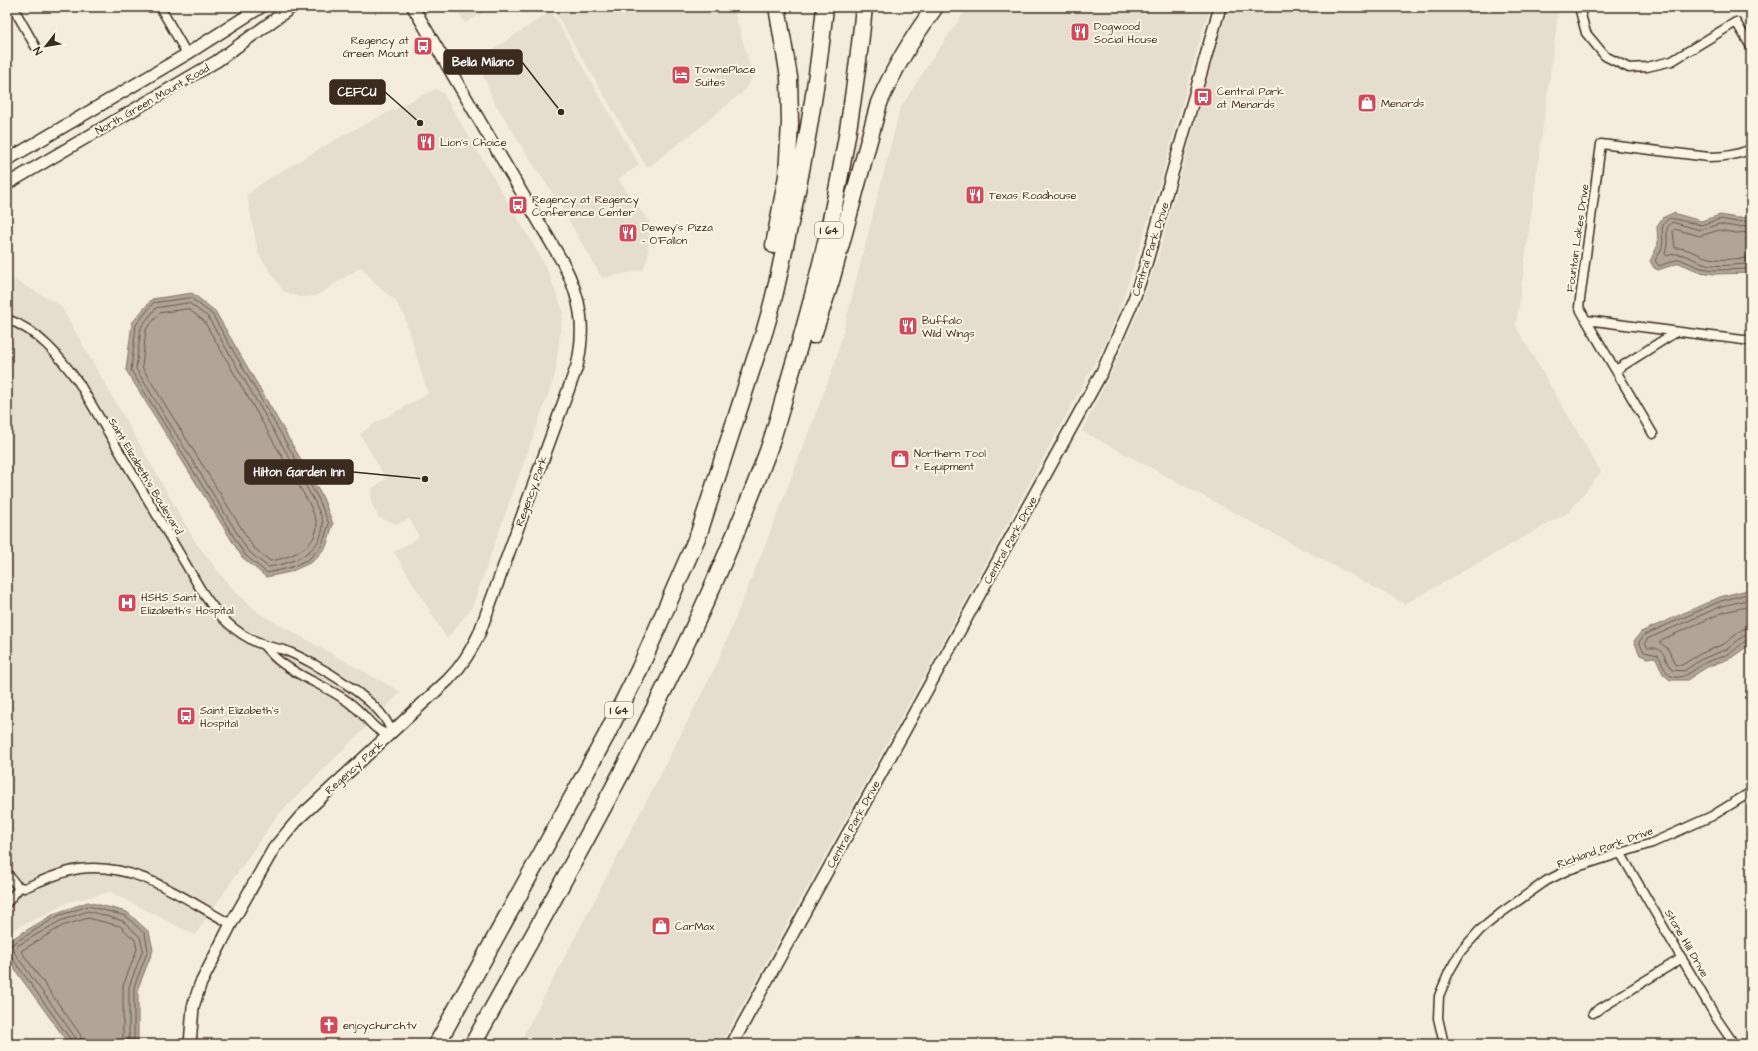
<svg xmlns="http://www.w3.org/2000/svg" width="1758" height="1051" font-family="'Architects Daughter',sans-serif">
  <rect width="100%" height="100%" fill="#f4eddd"/>
  <filter id="ink" filterUnits="userSpaceOnUse"><feTurbulence type="fractalNoise" baseFrequency=".025" numOctaves="2"/><feDisplacementMap in="SourceGraphic" scale="8" xChannelSelector="R" yChannelSelector="G"/><feConvolveMatrix kernelMatrix="1 2 1 2 8 2 1 2 1" color-interpolation-filters="sRGB"/></filter>
  <g filter="url(#ink)">
    <path fill="#e5ddce" d="M 455,7 L 493,7 L 465,23 Z
      M 552,7 L 733,7 L 753,76 L 745,90 L 699,128 L 647,168 Z
      M 968,7 L 1211,7 L 1203,29 L 1161,179 L 1122,302 L 1105,344 L 962,607 L 721,1044 L 519,1044 L 648,798 L 717,664 L 781,505 L 835,363 L 900,109 L 925,69 Z
      M 1229,7 L 1559,7 L 1516,327 L 1601,472 L 1569,512 L 1405,604 L 1082,431 L 1113,369 L 1140,308 L 1158,257 L 1220,34 Z
      M 551,11 L 639,165 L 618,179 L 649,222 L 648,257 L 643,270 L 602,278 L 556,198 L 529,158 L 493,100 L 479,64 L 483,56 Z
      M 437,89 L 443,93 L 537,251 L 549,274 L 563,311 L 555,375 L 472,607 L 447,639 L 394,552 L 419,537 L 410,519 L 397,524 L 379,518 L 371,503 L 372,488 L 386,479 L 360,434 L 372,425 L 428,394 L 404,315 L 395,300 L 380,288 L 361,267 L 316,296 L 300,297 L 283,291 L 258,253 L 247,195 L 265,181 L 342,136 L 422,95 Z
      M 7,276 L 60,305 L 196,543 L 235,592 L 260,614 L 401,692 L 276,817 L 195,935 L 110,892 L 69,902 L 7,933 Z"/>
    <path fill="#b0a596" stroke="#817466" d="M 1673,213 L 1701,221 L 1720,215 L 1737,218 L 1751,217 L 1751,273 L 1714,274 L 1700,272 L 1679,263 L 1658,270 L 1654,268 L 1650,261 L 1658,245 L 1657,227 L 1662,218 Z
      M 192,293 L 215,311 L 323,498 L 333,524 L 326,547 L 312,562 L 290,572 L 266,577 L 242,557 L 126,370 L 132,323 L 152,299 Z
      M 1751,589 L 1751,641 L 1745,648 L 1731,658 L 1707,667 L 1687,680 L 1670,680 L 1663,674 L 1656,658 L 1653,657 L 1648,658 L 1640,655 L 1634,641 L 1641,632 L 1720,597 Z
      M 88,902 L 127,912 L 149,932 L 153,950 L 138,988 L 138,1044 L 69,1044 L 7,959 L 7,944 L 10,940 L 56,913 Z"/>
    <g fill="none" stroke-linecap="round" stroke-linejoin="round">
      <path stroke="#6a5b4e" stroke-width="1" d="M 1751,221 L 1737,222 L 1720,219 L 1701,225 L 1670,218 C 1657,225 1665,235 1662,247 C 1661,252 1657,256 1655,261 L 1659,266 L 1679,259 L 1701,268 L 1715,270 L 1751,269
        M 1751,226 L 1737,227 L 1719,224 L 1700,230 L 1672,222 L 1667,228 L 1667,245 L 1665,254 L 1667,256 C 1681,250 1690,259 1703,263 C 1718,268 1735,264 1751,264
        M 1751,232 L 1736,233 L 1719,230 L 1700,236 L 1675,229 L 1673,231 L 1675,248 C 1688,247 1698,256 1710,258 C 1723,261 1738,258 1751,258
        M 191,298 L 212,314 L 319,500 L 329,524 L 322,545 L 309,559 L 289,568 L 267,573 L 245,555 L 131,370 L 136,325 L 153,303 Z
        M 189,303 L 208,317 L 315,502 C 317,509 324,519 323,526 C 321,553 291,564 268,567 L 248,551 L 136,369 L 141,327 L 156,308 Z
        M 188,309 L 204,321 L 310,505 C 312,511 317,520 317,526 C 315,549 289,558 270,561 L 253,547 L 142,367 L 146,329 L 160,313 Z
        M 1751,593 L 1721,601 L 1644,635 L 1639,642 L 1644,652 L 1658,655 C 1662,661 1664,672 1671,676 C 1684,681 1695,668 1705,663 C 1712,659 1721,658 1728,654 C 1736,651 1743,640 1751,639
        M 1751,599 L 1722,606 L 1647,639 L 1645,643 L 1648,648 C 1666,646 1663,659 1672,670 L 1684,671 L 1702,659 L 1727,649 L 1745,635 L 1751,634
        M 1751,606 L 1724,612 L 1661,640 L 1659,642 L 1668,649 L 1675,665 L 1682,665 L 1700,654 L 1724,644 L 1743,629 L 1751,628
        M 7,946 L 11,945 L 58,916 L 88,906 L 126,916 L 145,934 L 148,950 L 134,987 L 134,1044
        M 7,956 L 12,958 L 71,1040 L 71,1044
        M 77,1044 L 75,1037 L 13,951 L 17,946 L 60,921 L 88,911 L 123,921 L 140,937 L 143,949 L 129,987 L 129,1044
        M 83,1044 L 80,1034 L 21,951 L 62,926 L 88,918 L 120,926 L 135,940 L 137,949 L 123,986 L 123,1044"/>
      <defs>
        <path id="minor" d="M 13,7 L 35,46
          M 160,7 L 187,54
          M 1579,7 L 1586,33 L 1605,56 L 1629,68 L 1647,67 L 1672,61 L 1736,22 L 1751,47
          M 1751,149 C 1738,155 1724,157 1709,157 L 1601,144 L 1579,307 L 1586,320 L 1751,341
          M 7,319 C 38,330 60,357 79,383 L 201,590 C 214,610 228,627 250,639 C 263,647 270,646 284,650 C 311,660 389,704 391,734 C 376,734 368,718 357,709 C 334,688 302,680 278,660 C 273,656 269,651 265,647
          M 1586,320 L 1653,434
          M 1616,370 L 1676,332
          M 1621,854 L 1717,1019 L 1734,1044
          M 7,873 L 17,886 L 24,888 C 42,881 59,872 79,869 C 135,861 184,899 231,924
          M 7,903 L 19,888
          M 1593,1013 L 1682,958
          M 1444,1044 L 1438,1018 L 1439,996 L 1449,972 L 1461,951 L 1480,930 L 1501,913 L 1546,881 L 1568,870 L 1652,843 L 1712,816 L 1751,792"/>
        <path id="tertiary" d="M 7,160 L 187,54 L 261,7
          M 7,184 L 217,61 L 292,7
          M 190,1044 L 193,1007 L 200,985 L 231,924 L 274,848 L 300,817 L 448,680 C 462,666 470,652 479,634 L 577,366 C 586,327 581,298 563,263 L 413,7
          M 732,1044 L 1103,370 L 1134,299 L 1146,264 L 1220,7"/>
        <path id="motorway" d="M 774,245 L 787,176 L 790,123 L 789,77 L 777,7
          M 813,335 L 831,281 L 879,103 C 894,68 913,37 935,7
          M 437,1044 L 606,736 L 639,670 L 699,533 L 756,356 C 770,319 778,280 786,241 C 804,164 817,86 825,7
          M 473,1044 C 580,851 691,659 768,451 C 777,425 784,397 792,370 C 828,252 852,130 864,7"/>
      </defs>
      <use href="#minor" stroke="#3b2a1e" stroke-width="11"/>
      <use href="#tertiary" stroke="#3b2a1e" stroke-width="14"/>
      <use href="#motorway" stroke="#3b2a1e" stroke-width="19"/>
      <use href="#minor" stroke="#fcf5e5" stroke-width="8"/>
      <use href="#tertiary" stroke="#fcf5e5" stroke-width="11"/>
      <use href="#motorway" stroke="#fcf5e5" stroke-width="16"/>
    </g>
  </g>
  <defs>
    <symbol id="restaurant-square" viewBox="-11 -11 22 22"><rect x="-9" y="-9" width="18" height="18" rx="4" fill="#d1495b" stroke="#fcf5e5"/><path d="M-5-6h1v4h1v-4h1v4h1v-4h1v5L-1.5 .5V6h-2V.5L-5-1ZM5-6V6H3V1.5H1.5Q1.5-4 5-6Z" fill="#fff"/></symbol>
    <symbol id="bus-square" viewBox="-11 -11 22 22"><rect x="-9" y="-9" width="18" height="18" rx="4" fill="#d1495b" stroke="#fcf5e5"/><path d="M-5-6H5V4H4V6H2V4H-2V6H-4V4H-5ZM-3.5-4V0h7V-4ZM-3.5 1.2v1.5H-2V1.2ZM2 1.2v1.5H3.5V1.2Z" fill="#fff"/></symbol>
    <symbol id="hotel-square" viewBox="-11 -11 22 22"><rect x="-9" y="-9" width="18" height="18" rx="4" fill="#d1495b" stroke="#fcf5e5"/><path d="M-6-4.5h1.5V1H6V5H4.5V3h-9V5H-6ZM-4 0a1.8 1.8 0 1 1 3.6 0ZM.5 0V-2.5h3Q6-2.5 6 0Z" fill="#fff"/></symbol>
    <symbol id="shop-square" viewBox="-11 -11 22 22"><rect x="-9" y="-9" width="18" height="18" rx="4" fill="#d1495b" stroke="#fcf5e5"/><path d="M-5-2.5h2.3a2.7 3.5 0 0 1 5.4 0H5L5.5 6h-11ZM-1.5-2.5h3a1.5 2.3 0 0 0-3 0Z" fill="#fff"/></symbol>
    <symbol id="hospital-square" viewBox="-11 -11 22 22"><rect x="-9" y="-9" width="18" height="18" rx="4" fill="#d1495b" stroke="#fcf5e5"/><path d="M-5-5h3v3.5h4V-5h3V5h-3V1.5h-4V5h-3Z" fill="#fff"/></symbol>
    <symbol id="church-square" viewBox="-11 -11 22 22"><rect x="-9" y="-9" width="18" height="18" rx="4" fill="#d1495b" stroke="#fcf5e5"/><path d="M-1.2-6h2.4v3.5h3.3v2.4h-3.3V6h-2.4V-.1h-3.3v-2.4h3.3Z" fill="#fff"/></symbol>
  </defs>
  <g fill-rule="evenodd">
    <use href="#restaurant-square" x="1069" y="21" width="22" height="22"/>
    <use href="#bus-square" x="412" y="35" width="22" height="22"/>
    <use href="#hotel-square" x="670" y="64" width="22" height="22"/>
    <use href="#bus-square" x="1192" y="86" width="22" height="22"/>
    <use href="#shop-square" x="1356" y="92" width="22" height="22"/>
    <use href="#restaurant-square" x="415" y="131" width="22" height="22"/>
    <use href="#restaurant-square" x="964" y="184" width="22" height="22"/>
    <use href="#bus-square" x="507" y="194" width="22" height="22"/>
    <use href="#restaurant-square" x="617" y="222" width="22" height="22"/>
    <use href="#restaurant-square" x="897" y="315" width="22" height="22"/>
    <use href="#shop-square" x="889" y="448" width="22" height="22"/>
    <use href="#hospital-square" x="116" y="592" width="22" height="22"/>
    <use href="#bus-square" x="175" y="705" width="22" height="22"/>
    <use href="#shop-square" x="650" y="915" width="22" height="22"/>
    <use href="#church-square" x="318" y="1014" width="22" height="22"/>
  </g>
  <g text-anchor="middle" stroke-width="4" stroke-linejoin="round" paint-order="stroke">
    <g fill="#fcf5e5" stroke="#75675a" stroke-width="1">
      <rect x="815" y="222" width="28" height="16" rx="3"/>
      <rect x="605" y="702" width="28" height="16" rx="3"/>
    </g>
    <g font-size="10" font-weight="bold" fill="#3b2a1e">
      <text x="829" y="234">I 64</text>
      <text x="619" y="714">I 64</text>
    </g>
    <g font-size="11" fill="#3b2a1e" stroke="#fcf5e5" text-anchor="start">
      <text x="1094" y="30">Dogwood<tspan x="1094" dy="13">Social House</tspan></text>
      <text x="409" y="44" text-anchor="end">Regency at<tspan x="409" dy="13">Green Mount</tspan></text>
      <text x="695" y="73">TownePlace<tspan x="695" dy="13">Suites</tspan></text>
      <text x="1217" y="95">Central Park<tspan x="1217" dy="13">at Menards</tspan></text>
      <text x="1381" y="107">Menards</text>
      <text x="440" y="146">Lion's Choice</text>
      <text x="989" y="199">Texas Roadhouse</text>
      <text x="532" y="203">Regency at Regency<tspan x="532" dy="13">Conference Center</tspan></text>
      <text x="642" y="231">Dewey's Pizza<tspan x="642" dy="13">- O'Fallon</tspan></text>
      <text x="922" y="324">Buffalo<tspan x="922" dy="13">Wild Wings</tspan></text>
      <text x="914" y="457">Northern Tool<tspan x="914" dy="13">+ Equipment</tspan></text>
      <text x="141" y="601">HSHS Saint<tspan x="141" dy="13">Elizabeth's Hospital</tspan></text>
      <text x="200" y="714">Saint Elizabeth's<tspan x="200" dy="13">Hospital</tspan></text>
      <text x="675" y="930">CarMax</text>
      <text x="343" y="1029">enjoychurch.tv</text>
    </g>
    <g font-size="11" fill="#3b2a1e" stroke="#fcf5e5">
      <text transform="translate(152 99) rotate(-30)" y="4">North Green Mount Road</text>
      <text transform="translate(1577 238) rotate(-82)" y="4">Fountain Lakes Drive</text>
      <text transform="translate(1150 249) rotate(-72)" y="4">Central Park Drive</text>
      <text transform="translate(146 476) rotate(59)" y="4">Saint Elizabeth's Boulevard</text>
      <text transform="translate(531 491) rotate(-70)" y="4">Regency Park</text>
      <text transform="translate(1010 540) rotate(-61)" y="4">Central Park Drive</text>
      <text transform="translate(354 767) rotate(-42)" y="4">Regency Park</text>
      <text transform="translate(853 824) rotate(-61)" y="4">Central Park Drive</text>
      <text transform="translate(1605 847) rotate(-20)" y="4">Richland Park Drive</text>
      <text transform="translate(1687 943) rotate(60)" y="4">Stone Hill Drive</text>
    </g>
  </g>
  <path fill="none" stroke="#3b2a1e" stroke-width="1.5" d="M561 112L522 62M420 123L385 92M425 479L353 472"/>
  <g fill="#3b2a1e" stroke="#fcf5e5" stroke-width="1.5">
    <circle cx="561" cy="112" r="4"/>
    <circle cx="420" cy="123" r="4"/>
    <circle cx="425" cy="479" r="4"/>
  </g>
  <g fill="#3b2a1e" stroke="#3b2a1e" stroke-width="1.5">
    <rect x="444" y="50" width="78" height="24" rx="4"/>
    <rect x="330" y="80" width="55" height="24" rx="4"/>
    <rect x="245" y="460" width="108" height="24" rx="4"/>
  </g>
  <g font-size="12" text-anchor="middle" font-weight="bold" fill="#fff">
    <text x="483" y="66">Bella Milano</text>
    <text x="357" y="96">CEFCU</text>
    <text x="299" y="476">Hilton Garden Inn</text>
  </g>
  <rect width="1758" height="1051" fill="none" stroke="#fcf5e5" stroke-width="24"/>
  <rect x="12" y="12" width="1734" height="1027" fill="none" stroke="#3b2a1e" stroke-width="1.5" filter="url(#ink)"/>
  <g transform="translate(46 46) rotate(239)" stroke="#fcf5e5" stroke-width="3" paint-order="stroke">
  <path d="M0-3L7 15L0 10L-7 15Z" fill="#3b2a1e"/>
  <text y="-6" font-size="11" font-weight="bold" text-anchor="middle" fill="#3b2a1e">N</text>
  </g>
</svg>
